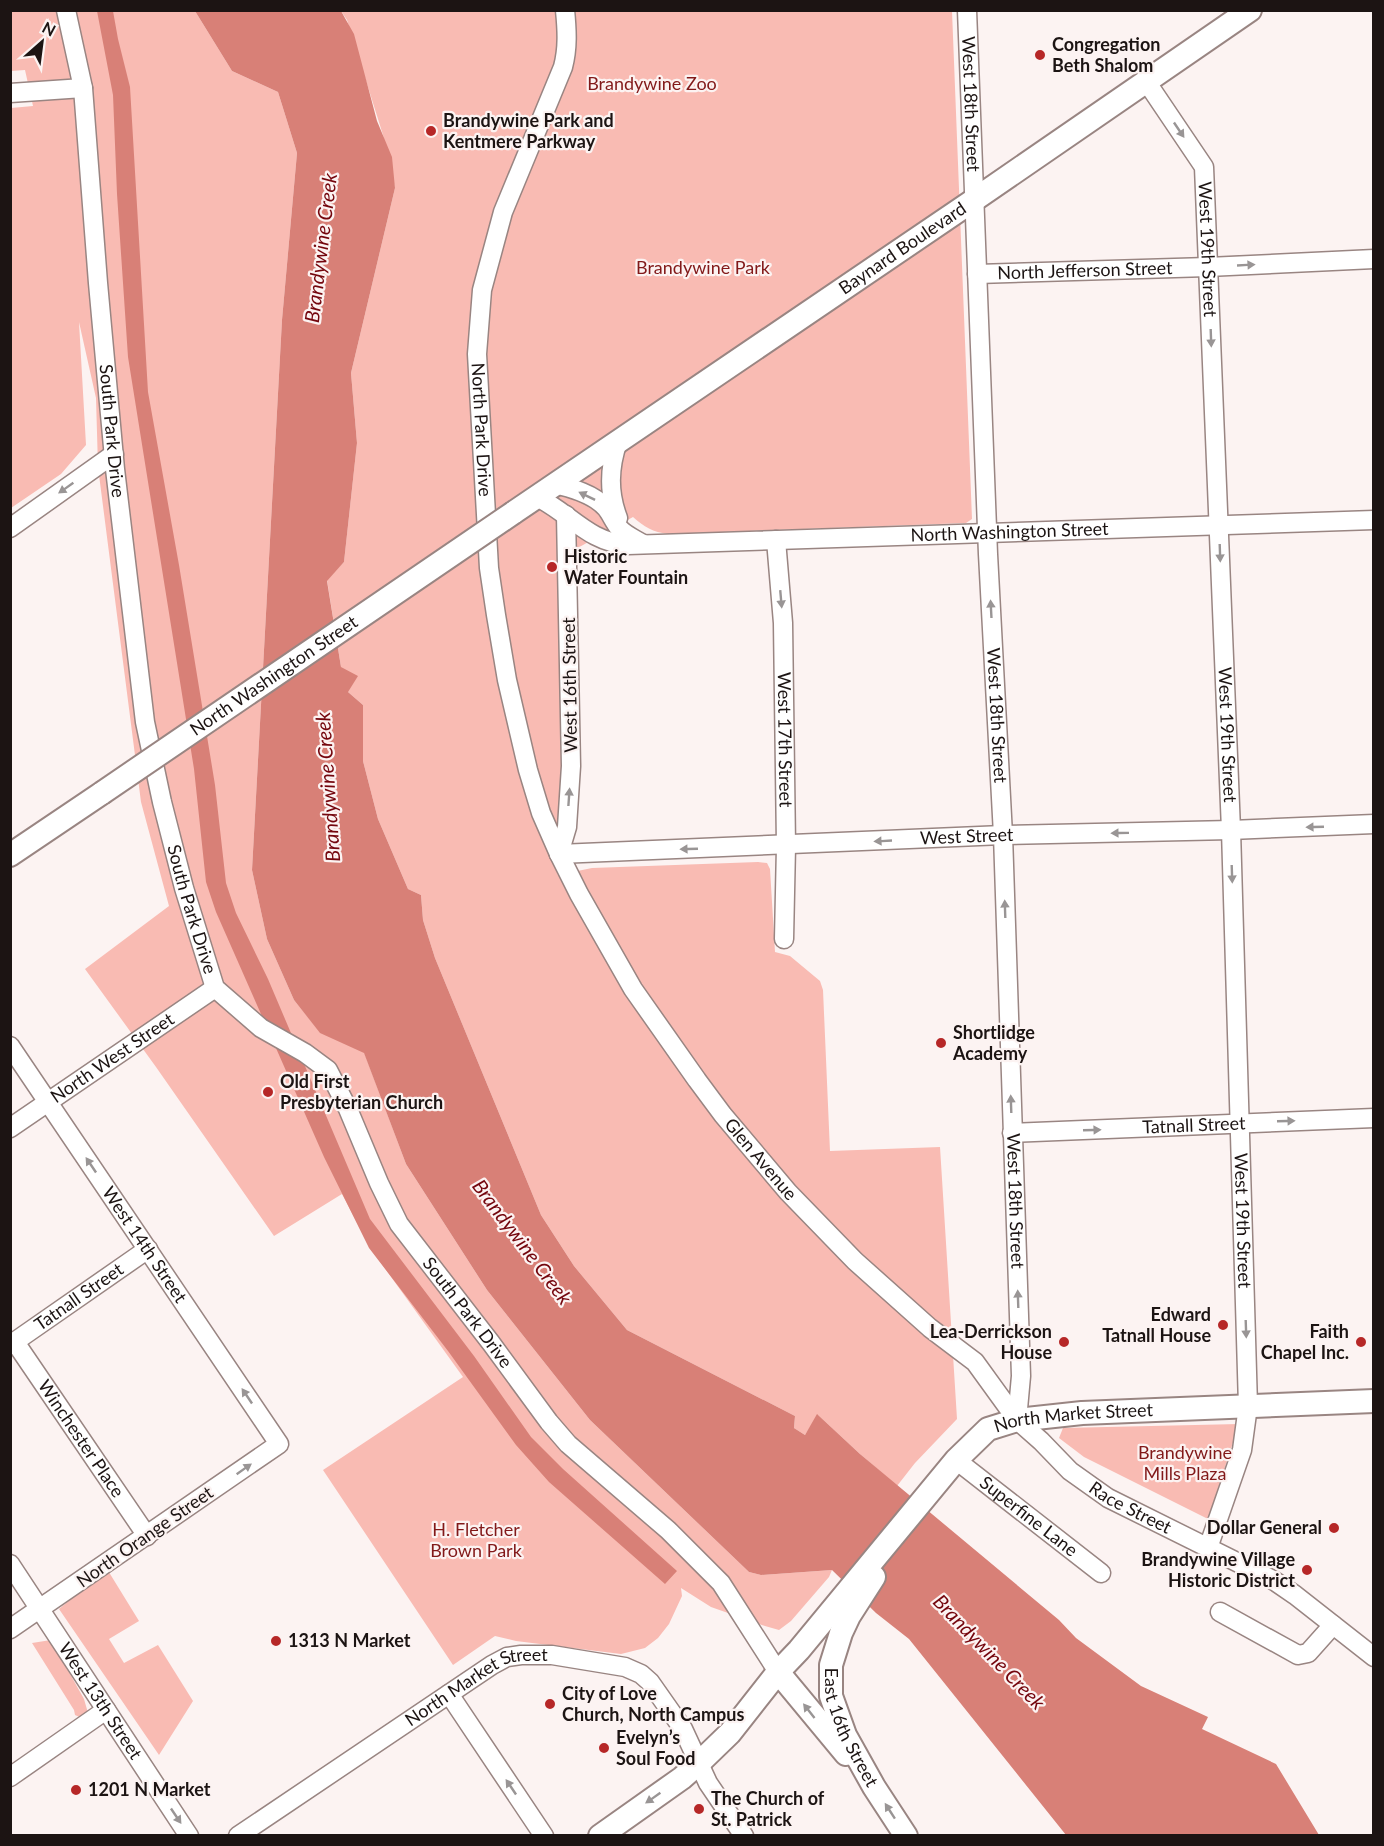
<svg xmlns="http://www.w3.org/2000/svg" width="1384" height="1846" font-family="Lato,sans-serif">
  <rect width="100%" height="100%" fill="#fcf3f2"/>
  <path fill="#f9bbb3" d="M 11,11 L 195,11 L 232,71 L 278,92 L 297,153 L 282,320 L 252,870 L 267,939 L 294,1000 L 320,1032 L 364,1052 L 406,1164 L 487,1290 L 590,1420 L 749,1572 L 761,1575 L 832,1570 L 829,1577 L 791,1621 L 779,1630 L 765,1626 L 711,1607 L 681,1588 L 682,1596 L 669,1624 L 658,1638 L 645,1648 L 621,1654 L 516,1641 L 495,1636 L 453,1665 L 323,1470 L 463,1377 L 371,1249 L 342,1194 L 274,1236 L 156,1067 L 85,969 L 169,906 L 141,802 L 98,467 L 96,398 L 79,322 L 86,445 L 61,474 L 11,508 L 11,108 L 33,106 L 25,70 L 11,71 Z
    M 341,11 L 952,11 L 972,519 L 966,523 L 668,534 C 653,532 644,527 633,517 L 558,559 L 564,783 L 559,824 L 541,835 L 558,875 L 592,868 L 758,862 L 767,863 L 770,869 L 775,952 L 790,956 L 820,981 L 823,990 L 830,1151 L 940,1147 L 957,1419 L 915,1463 L 897,1486 L 860,1454 L 818,1415 L 805,1435 L 794,1428 L 795,1416 L 627,1330 L 574,1266 L 541,1215 L 435,958 L 423,920 L 421,895 L 408,889 L 378,819 L 363,761 L 363,705 L 348,692 L 341,667 L 327,580 L 344,562 L 357,443 L 351,373 L 395,188 L 383,135 L 347,20 Z
    M 1239,1424 L 1208,1519 L 1084,1457 L 1059,1438 L 1063,1428 Z
    M 107,1569 L 139,1621 L 109,1639 L 124,1663 L 158,1645 L 193,1701 L 159,1755 L 59,1609 Z
    M 51,1640 L 84,1699 L 88,1713 L 84,1719 L 75,1715 L 74,1710 L 32,1643 Z"/>
  <path fill="#d88077" d="M 97,11 L 113,11 L 118,39 L 130,87 L 148,392 L 179,565 L 215,785 L 226,883 L 236,913 L 268,979 L 370,1219 L 474,1356 L 531,1437 L 563,1469 L 677,1571 L 665,1584 L 549,1482 L 516,1445 L 448,1351 L 369,1248 L 324,1157 L 216,912 L 206,882 L 194,769 L 128,357 L 117,194 L 113,95 Z
    M 195,11 L 341,11 L 354,34 L 377,121 L 392,157 L 395,188 L 351,373 L 357,443 L 344,562 L 327,581 L 341,667 L 358,676 L 348,692 L 363,705 L 363,761 L 378,819 L 408,889 L 421,895 L 423,920 L 435,958 L 541,1215 L 574,1266 L 627,1330 L 795,1416 L 794,1428 L 805,1435 L 817,1414 L 860,1454 L 1059,1620 L 1076,1638 L 1141,1686 L 1208,1717 L 1202,1729 L 1276,1764 L 1319,1835 L 1066,1835 L 909,1639 L 876,1613 L 832,1570 L 761,1575 L 749,1572 L 590,1420 L 487,1290 L 406,1164 L 364,1053 L 320,1033 L 294,1000 L 267,939 L 252,870 L 282,320 L 297,153 L 278,92 L 232,71 Z"/>
  <g fill="none" stroke-linecap="round" stroke-linejoin="round">
    <defs>
      <g id="minor">
        <path id="s1" d="M 66,10 L 83,88 L 98,283 L 115,469 L 145,722 L 162,802 L 184,888 L 215,988 L 261,1028 L 305,1053 L 328,1070 L 348,1109 L 379,1183 L 399,1224 L 491,1343 L 549,1422 L 568,1444 L 668,1530 L 721,1583 L 778,1672"/>
        <path id="s2" d="M 565,10 C 567,30 568,48 563,67 L 503,212 L 482,290 L 477,354 L 489,568 L 496,615 L 507,680 L 528,770 L 541,813 L 559,854 L 579,894 L 633,989 L 697,1080 L 723,1115 L 788,1192 L 855,1261 L 930,1328 L 975,1362 L 1017,1420 L 1041,1441 L 1070,1471 L 1108,1498 L 1273,1580 L 1295,1595 L 1374,1657"/>
        <path id="s3" d="M 967,10 L 988,554 L 1003,835 L 1021,1376 L 1017,1420"/>
        <path id="s4" d="M 1146,81 L 1204,167 L 1231,830 L 1248,1406 L 1242,1450 L 1208,1548"/>
        <path d="M 10,93 L 83,88"/>
        <path id="s5" d="M 977,274 L 1208,267 L 1374,259"/>
        <path d="M 618,441 C 609,468 608,492 618,518"/>
        <path d="M 554,484 C 572,488 594,494 606,508 C 611,514 614,522 619,528 C 625,535 635,539 643,544"/>
        <path id="s6" d="M 537,497 C 571,514 588,542 628,545 L 1374,520"/>
        <path d="M 10,528 L 114,454"/>
        <path id="s7" d="M 776,540 L 783,623 L 786,846 L 784,939"/>
        <path id="s8" d="M 559,854 L 1003,835 L 1231,830 L 1374,824"/>
        <path d="M 559,854 L 567,827 L 571,766 L 566,515"/>
        <path id="s9" d="M 10,1046 L 279,1444 L 10,1629"/>
        <path id="s10" d="M 10,1128 L 215,988"/>
        <path id="s11" d="M 1012,1133 L 1374,1118"/>
        <path id="s12" d="M 15,1342 L 147,1536"/>
        <path id="s13" d="M 10,1345 L 148,1249"/>
        <path id="s14" d="M 956,1460 L 1101,1573"/>
        <path id="s15" d="M 10,1564 L 189,1836"/>
        <path d="M 1220,1612 L 1298,1655 L 1308,1653 L 1333,1625"/>
        <path d="M 449,1694 L 544,1836"/>
        <path d="M 10,1777 L 106,1710"/>
        <path id="s16" d="M 238,1836 L 492,1665 L 507,1657 L 521,1655 L 552,1655 L 625,1667 L 641,1674 L 650,1682 L 683,1729 L 708,1783 L 744,1836"/>
      </g>
      <g id="major">
        <path id="s17" d="M 513,513 L 974,200 L 1250,10"/>
        <path d="M 10,855 L 102,793"/>
        <path id="s18" d="M 874,1577 L 849,1616 L 841,1633 L 831,1665 L 831,1696 L 845,1735 L 874,1787 L 906,1836"/>
        <path d="M 778,1672 L 846,1754"/>
        <path id="s19" d="M 600,1836 L 682,1778 L 699,1763 L 730,1733 L 778,1672 L 799,1650 L 956,1460 L 988,1429 L 1017,1420 L 1082,1413 L 1374,1401"/>
      </g>
    </defs>
    <use href="#minor" stroke="#998582" stroke-width="21"/>
    <use href="#major" stroke="#998582" stroke-width="26"/>
    <use href="#minor" stroke="#fff" stroke-width="18"/>
    <use href="#major" stroke="#fff" stroke-width="22"/>
    <defs>
      <g id="major-bridge">
        <path id="s20" d="M 102,793 L 513,513"/>
      </g>
    </defs>
    <use href="#major-bridge" stroke="#998582" stroke-width="26" stroke-linecap="butt"/>
    <use href="#major-bridge" stroke="#fff" stroke-width="22"/>
  </g>
  <defs><path id="oneway-solid" d="M-6-.8H1V-3.2L6.5 0L1 3.2V.8H-6Z" transform="scale(1.5)"/></defs>
  <g fill="#999595">
    <use href="#oneway-solid" transform="translate(1179 130) rotate(56)"/>
    <use href="#oneway-solid" transform="translate(1246 265) rotate(-3)"/>
    <use href="#oneway-solid" transform="translate(1211 338) rotate(88)"/>
    <use href="#oneway-solid" transform="translate(66 488) rotate(145)"/>
    <use href="#oneway-solid" transform="translate(587 496) rotate(-154)"/>
    <use href="#oneway-solid" transform="translate(1220 553) rotate(88)"/>
    <use href="#oneway-solid" transform="translate(781 599) rotate(85)"/>
    <use href="#oneway-solid" transform="translate(991 609) rotate(-93)"/>
    <use href="#oneway-solid" transform="translate(569 797) rotate(-86)"/>
    <use href="#oneway-solid" transform="translate(1315 827) rotate(178)"/>
    <use href="#oneway-solid" transform="translate(1120 833) rotate(179)"/>
    <use href="#oneway-solid" transform="translate(883 841) rotate(177)"/>
    <use href="#oneway-solid" transform="translate(689 849) rotate(178)"/>
    <use href="#oneway-solid" transform="translate(1232 874) rotate(88)"/>
    <use href="#oneway-solid" transform="translate(1005 909) rotate(-92)"/>
    <use href="#oneway-solid" transform="translate(1011 1104) rotate(-92)"/>
    <use href="#oneway-solid" transform="translate(1286 1121) rotate(-2)"/>
    <use href="#oneway-solid" transform="translate(1092 1130) rotate(-2)"/>
    <use href="#oneway-solid" transform="translate(91 1165) rotate(-124)"/>
    <use href="#oneway-solid" transform="translate(1018 1299) rotate(-92)"/>
    <use href="#oneway-solid" transform="translate(1246 1329) rotate(88)"/>
    <use href="#oneway-solid" transform="translate(247 1396) rotate(-124)"/>
    <use href="#oneway-solid" transform="translate(244 1469) rotate(-35)"/>
    <use href="#oneway-solid" transform="translate(809 1711) rotate(-128)"/>
    <use href="#oneway-solid" transform="translate(511 1787) rotate(-124)"/>
    <use href="#oneway-solid" transform="translate(653 1798) rotate(145)"/>
    <use href="#oneway-solid" transform="translate(890 1811) rotate(-123)"/>
    <use href="#oneway-solid" transform="translate(176 1816) rotate(56)"/>
  </g>
  <g fill="#b62727" stroke="#fcf3f2" stroke-width="2">
    <circle cx="1040" cy="55" r="6"/>
    <circle cx="431" cy="131" r="6"/>
    <circle cx="552" cy="567" r="6"/>
    <circle cx="941" cy="1043" r="6"/>
    <circle cx="268" cy="1092" r="6"/>
    <circle cx="1223" cy="1325" r="6"/>
    <circle cx="1064" cy="1342" r="6"/>
    <circle cx="1361" cy="1342" r="6"/>
    <circle cx="1334" cy="1528" r="6"/>
    <circle cx="1307" cy="1570" r="6"/>
    <circle cx="276" cy="1641" r="6"/>
    <circle cx="550" cy="1704" r="6"/>
    <circle cx="604" cy="1748" r="6"/>
    <circle cx="76" cy="1790" r="6"/>
    <circle cx="699" cy="1809" r="6"/>
  </g>
  <g text-anchor="middle" stroke-width="4.5" stroke-linejoin="round" paint-order="stroke">
    <g font-size="18" font-weight="bold" fill="#1c1413" stroke="#fcf3f2" text-anchor="start">
      <text x="1052" y="51">Congregation<tspan x="1052" dy="21">Beth Shalom</tspan></text>
      <text x="443" y="127">Brandywine Park and<tspan x="443" dy="21">Kentmere Parkway</tspan></text>
      <text x="564" y="563">Historic<tspan x="564" dy="21">Water Fountain</tspan></text>
      <text x="953" y="1039">Shortlidge<tspan x="953" dy="21">Academy</tspan></text>
      <text x="280" y="1088">Old First<tspan x="280" dy="21">Presbyterian Church</tspan></text>
      <text x="1211" y="1321" text-anchor="end">Edward<tspan x="1211" dy="21">Tatnall House</tspan></text>
      <text x="1052" y="1338" text-anchor="end">Lea-Derrickson<tspan x="1052" dy="21">House</tspan></text>
      <text x="1349" y="1338" text-anchor="end">Faith<tspan x="1349" dy="21">Chapel Inc.</tspan></text>
      <text x="1322" y="1534" text-anchor="end">Dollar General</text>
      <text x="1295" y="1566" text-anchor="end">Brandywine Village<tspan x="1295" dy="21">Historic District</tspan></text>
      <text x="288" y="1647">1313 N Market</text>
      <text x="562" y="1700">City of Love<tspan x="562" dy="21">Church, North Campus</tspan></text>
      <text x="616" y="1744">Evelyn’s<tspan x="616" dy="21">Soul Food</tspan></text>
      <text x="88" y="1796">1201 N Market</text>
      <text x="711" y="1805">The Church of<tspan x="711" dy="21">St. Patrick</tspan></text>
    </g>
    <g font-size="18" fill="#821919" stroke="#fcf3f2">
      <text x="652" y="90">Brandywine Zoo</text>
      <text x="703" y="274">Brandywine Park</text>
      <text x="1185" y="1459">Brandywine<tspan x="1185" dy="21">Mills Plaza</tspan></text>
      <text x="476" y="1536">H. Fletcher<tspan x="476" dy="21">Brown Park</tspan></text>
    </g>
    <g font-size="18" fill="#1c1413" stroke="#fcf3f2">
      <text dy="6" stroke="none"><textPath href="#s3" startOffset="94">West 18th Street</textPath></text>
      <text dy="6" stroke="none"><textPath href="#s17" startOffset="471">Baynard Boulevard</textPath></text>
      <text dy="6" stroke="none"><textPath href="#s4" startOffset="186">West 19th Street</textPath></text>
      <text dy="6" stroke="none"><textPath href="#s5" startOffset="108">North Jefferson Street</textPath></text>
      <text dy="6" stroke="none"><textPath href="#s2" startOffset="435">North Park Drive</textPath></text>
      <text dy="6" stroke="none"><textPath href="#s1" startOffset="424">South Park Drive</textPath></text>
      <text dy="6" stroke="none"><textPath href="#s6" startOffset="486">North Washington Street</textPath></text>
      <text dy="6" stroke="none"><textPath href="#s20" startOffset="208">North Washington Street</textPath></text>
      <text transform="translate(570 685) rotate(-91)" y="6">West 16th Street</text>
      <text dy="6" stroke="none"><textPath href="#s3" startOffset="706">West 18th Street</textPath></text>
      <text dy="6" stroke="none"><textPath href="#s4" startOffset="672">West 19th Street</textPath></text>
      <text dy="6" stroke="none"><textPath href="#s7" startOffset="200">West 17th Street</textPath></text>
      <text dy="6" stroke="none"><textPath href="#s8" startOffset="408">West Street</textPath></text>
      <text dy="6" stroke="none"><textPath href="#s1" startOffset="910">South Park Drive</textPath></text>
      <text dy="6" stroke="none"><textPath href="#s10" startOffset="124">North West Street</textPath></text>
      <text dy="6" stroke="none"><textPath href="#s11" startOffset="182">Tatnall Street</textPath></text>
      <text dy="6" stroke="none"><textPath href="#s2" startOffset="1236">Glen Avenue</textPath></text>
      <text dy="6" stroke="none"><textPath href="#s3" startOffset="1192">West 18th Street</textPath></text>
      <text dy="6" stroke="none"><textPath href="#s4" startOffset="1158">West 19th Street</textPath></text>
      <text dy="6" stroke="none"><textPath href="#s9" startOffset="240">West 14th Street</textPath></text>
      <text dy="6" stroke="none"><textPath href="#s13" startOffset="84">Tatnall Street</textPath></text>
      <text dy="6" stroke="none"><textPath href="#s1" startOffset="1414">South Park Drive</textPath></text>
      <text dy="6" stroke="none"><textPath href="#s19" startOffset="652">North Market Street</textPath></text>
      <text dy="6" stroke="none"><textPath href="#s12" startOffset="117">Winchester Place</textPath></text>
      <text dy="6" stroke="none"><textPath href="#s2" startOffset="1748">Race Street</textPath></text>
      <text dy="6" stroke="none"><textPath href="#s14" startOffset="92">Superfine Lane</textPath></text>
      <text transform="translate(145 1537) rotate(-35)" y="6">North Orange Street</text>
      <text dy="6" stroke="none"><textPath href="#s16" startOffset="284">North Market Street</textPath></text>
      <text dy="6" stroke="none"><textPath href="#s15" startOffset="164">West 13th Street</textPath></text>
      <text dy="6" stroke="none"><textPath href="#s18" startOffset="165">East 16th Street</textPath></text>
    </g>
    <g font-size="20" font-style="italic" fill="#74060d" stroke="#fcf3f2">
      <text transform="translate(321 248) rotate(-83)" y="7">Brandywine Creek</text>
      <text transform="translate(328 787) rotate(-94)" y="7">Brandywine Creek</text>
      <text transform="translate(522 1242) rotate(53)" y="7">Brandywine Creek</text>
      <text transform="translate(989 1652) rotate(46)" y="7">Brandywine Creek</text>
    </g>
  </g>
  <rect width="1384" height="1846" fill="none" stroke="#1c1413" stroke-width="24"/>
  <g transform="translate(42 42) rotate(28)" stroke="#fcf3f2" stroke-width="4.5" paint-order="stroke">
  <path d="M0-4.5L10 22L0 15L-10 22Z" fill="#1c1413"/>
  <text y="-9" font-size="16" font-weight="bold" text-anchor="middle" fill="#1c1413">N</text>
  </g>
</svg>
